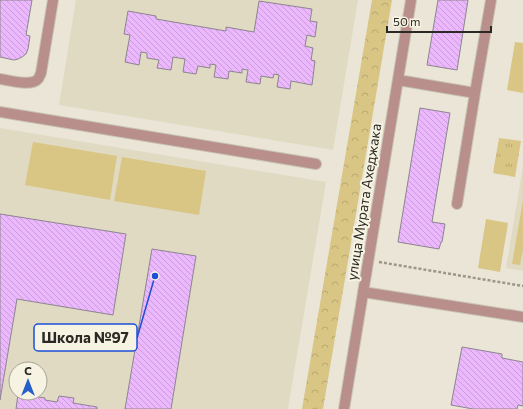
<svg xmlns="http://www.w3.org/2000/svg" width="523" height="409" font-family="Commissioner,sans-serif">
  <defs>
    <pattern id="forest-crowns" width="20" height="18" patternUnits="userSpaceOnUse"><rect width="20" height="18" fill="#d9c684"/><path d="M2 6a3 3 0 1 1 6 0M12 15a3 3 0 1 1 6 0" fill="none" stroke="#baaa72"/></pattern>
    <pattern id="park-tufts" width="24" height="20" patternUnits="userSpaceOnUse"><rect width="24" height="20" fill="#d9c684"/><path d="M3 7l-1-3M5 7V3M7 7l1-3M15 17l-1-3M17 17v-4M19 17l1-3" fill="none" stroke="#baaa72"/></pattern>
    <pattern id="building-back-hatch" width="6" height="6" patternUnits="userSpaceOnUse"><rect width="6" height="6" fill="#ebb7fd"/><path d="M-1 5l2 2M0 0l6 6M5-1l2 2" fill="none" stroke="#ca9dd9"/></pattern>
  </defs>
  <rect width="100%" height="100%" fill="#eae5d6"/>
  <path fill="#e0dac3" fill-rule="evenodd" d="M 76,0 L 358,0 L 333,150 L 59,105 Z
    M 0,128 L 326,182 L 288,409 L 0,409 ZM 16,369 L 40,369 L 40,393 L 16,393 Z
    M 523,166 L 523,271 L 506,268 Z"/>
  <path fill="#d9c684" d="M 515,42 L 523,43 L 523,93 L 507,90 Z
    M 33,142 L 117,156 L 110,200 L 25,185 Z
    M 122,157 L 206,171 L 199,215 L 114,201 Z
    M 523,200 L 523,250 L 520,265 L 512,264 Z
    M 486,219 L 508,223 L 500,272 L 478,268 Z"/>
  <path fill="url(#forest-crowns)" d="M 372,0 L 392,0 L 323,409 L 302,409 Z"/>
  <path fill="url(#park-tufts)" d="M 499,138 L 521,141 L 515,177 L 493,173 Z"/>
  <path fill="url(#building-back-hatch)" stroke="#8d8490" d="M 0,0 L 32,0 L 26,35 L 30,36 L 28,49 L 26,54 L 22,57 L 18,59 L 14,60 L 0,57 Z
    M 438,0 L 468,0 L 457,70 L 427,65 Z
    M 259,1 L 312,9 L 310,21 L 317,22 L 315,37 L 307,35 L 305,46 L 313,48 L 311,60 L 315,61 L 312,85 L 291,81 L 290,89 L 277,87 L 279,75 L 274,74 L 273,78 L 261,76 L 260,84 L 246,82 L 248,70 L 242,69 L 242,73 L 229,71 L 228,79 L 214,77 L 216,65 L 210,64 L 210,68 L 198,66 L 196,74 L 183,72 L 185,59 L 173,57 L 171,70 L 157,68 L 159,60 L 147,58 L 147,53 L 141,52 L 139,65 L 125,62 L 130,35 L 124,34 L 128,11 L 156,16 L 156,19 L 226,31 L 226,27 L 254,32 Z
    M 420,108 L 450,113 L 432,222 L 445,224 L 442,242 L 441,242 L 439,249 L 398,242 Z
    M 0,214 L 126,234 L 113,315 L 17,299 L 0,400 Z
    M 152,249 L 196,256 L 171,409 L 125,409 Z
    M 462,347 L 502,354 L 502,358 L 523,362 L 523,406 L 518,405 L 517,409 L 473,409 L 451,405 Z
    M 18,394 L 45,398 L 45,400 L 57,402 L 59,396 L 74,398 L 73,403 L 97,407 L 97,409 L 16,409 Z"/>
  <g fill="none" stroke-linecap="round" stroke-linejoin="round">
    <defs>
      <path id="minor" d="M 0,79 C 9,80 31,87 38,79 C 39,78 40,75 41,73 L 53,0
        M 398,80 L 475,93 L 457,204
        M 475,93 L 491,0
        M 0,112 L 316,164
        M 363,292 L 523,317
        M 344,409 L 411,0"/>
    </defs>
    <use href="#minor" stroke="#c8c3b6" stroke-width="12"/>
    <path stroke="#9a978b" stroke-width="2.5" stroke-dasharray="3 2" stroke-linecap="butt" d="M 379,262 L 523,286"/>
    <use href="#minor" stroke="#b88f8a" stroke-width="10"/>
  </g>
  <g text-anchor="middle" stroke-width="4" stroke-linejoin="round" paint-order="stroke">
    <g font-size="14" fill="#2b2923" stroke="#f7f3e3">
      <text transform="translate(364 202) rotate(-81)" y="5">улица Мурата Ахеджака</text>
    </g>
  </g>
  <path fill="none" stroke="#1d4ed8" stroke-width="1.5" d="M155 276L137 338"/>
  <circle fill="#1d4ed8" stroke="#f7f3e3" stroke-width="1.5" cx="155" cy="276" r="4"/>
  <rect fill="#f7f3e3" stroke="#1d4ed8" stroke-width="1.5" x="34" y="324" width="103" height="27" rx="4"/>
  <g font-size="15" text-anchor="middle" font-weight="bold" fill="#2b2923">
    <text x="85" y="343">Школа №97</text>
  </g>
  <g transform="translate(28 381)"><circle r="19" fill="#f7f3e3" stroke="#a5a296"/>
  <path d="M0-3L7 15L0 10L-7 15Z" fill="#265ecb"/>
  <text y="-6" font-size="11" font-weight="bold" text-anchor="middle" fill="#2b2923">С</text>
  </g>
  <path d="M387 26v6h104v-6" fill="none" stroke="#2b2923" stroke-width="2"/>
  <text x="393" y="26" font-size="12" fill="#2b2923" stroke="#f7f3e3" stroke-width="3" paint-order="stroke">50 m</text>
</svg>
